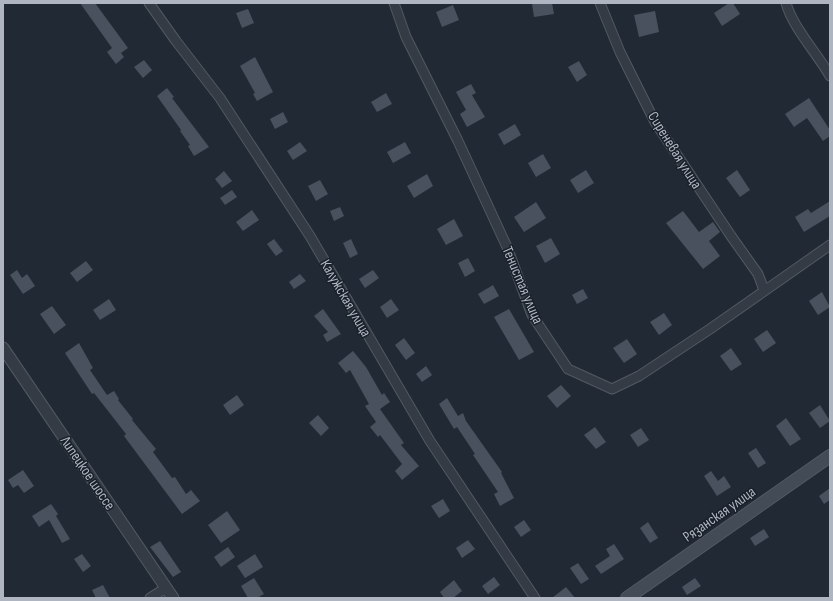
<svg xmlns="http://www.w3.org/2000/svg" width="833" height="601" font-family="'Sofia Sans Condensed',sans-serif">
  <rect width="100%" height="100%" fill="#212a34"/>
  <path fill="#48515d" d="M 80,3 L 95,3 L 128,48 L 121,53 L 124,57 L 116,64 L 107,52 L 112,48 Z
    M 542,3 L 552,3 L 554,14 L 534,17 L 532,4 Z
    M 729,3 L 733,3 L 740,14 L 722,26 L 714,13 Z
    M 453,5 L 459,20 L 442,27 L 436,12 Z
    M 248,9 L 254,23 L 242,28 L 236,13 Z
    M 655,11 L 659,32 L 639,37 L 634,15 Z
    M 255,57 L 273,92 L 257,101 L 253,94 L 255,93 L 240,66 Z
    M 144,60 L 152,70 L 143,78 L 134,67 Z
    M 579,61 L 587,75 L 577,82 L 568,67 Z
    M 471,84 L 476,93 L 472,95 L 485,117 L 467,127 L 460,114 L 466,110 L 456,92 Z
    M 167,88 L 174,97 L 172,98 L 209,147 L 194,156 L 188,146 L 190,145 L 180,131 L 181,130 L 157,96 Z
    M 386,93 L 392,104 L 377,112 L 371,102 Z
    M 809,98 L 830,130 L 830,136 L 823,141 L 807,118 L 794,127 L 785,114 Z
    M 283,112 L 288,122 L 275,129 L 270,119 Z
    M 515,124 L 521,135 L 504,145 L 498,134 Z
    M 300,142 L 307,151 L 293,160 L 287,151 Z
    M 405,142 L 411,153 L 393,163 L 387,152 Z
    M 543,154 L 551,168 L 536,177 L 528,163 Z
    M 586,170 L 594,183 L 578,193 L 570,180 Z
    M 737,170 L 750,190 L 740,197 L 726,178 Z
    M 224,171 L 232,181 L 222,188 L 215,179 Z
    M 427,174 L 433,186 L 414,198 L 407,186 Z
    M 320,180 L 328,194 L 316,201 L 308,186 Z
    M 232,190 L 237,197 L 225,205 L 220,198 Z
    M 830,201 L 830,216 L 804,232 L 795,217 L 808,209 L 811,213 Z
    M 536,202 L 546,218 L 524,232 L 514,217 Z
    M 340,207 L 344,216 L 334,221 L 330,211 Z
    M 252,210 L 259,220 L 243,231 L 236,222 Z
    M 683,211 L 699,232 L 713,222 L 720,232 L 709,241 L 720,256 L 703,269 L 666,223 Z
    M 454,219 L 463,236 L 446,245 L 437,229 Z
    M 551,238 L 560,254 L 545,263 L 536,246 Z
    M 274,239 L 283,251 L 276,256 L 267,244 Z
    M 351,239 L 358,254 L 350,258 L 343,243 Z
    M 468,258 L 475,271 L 465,277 L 458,263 Z
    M 86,261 L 93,270 L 77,282 L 70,273 Z
    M 17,270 L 22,278 L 27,274 L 35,286 L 23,294 L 10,275 Z
    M 373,270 L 379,278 L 365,288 L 359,279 Z
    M 300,274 L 306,281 L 294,289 L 289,282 Z
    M 493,285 L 499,296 L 484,304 L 478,294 Z
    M 583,289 L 588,298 L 577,304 L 572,295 Z
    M 822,292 L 830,307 L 818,315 L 809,301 Z
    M 109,299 L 116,310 L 100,320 L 93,310 Z
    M 391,299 L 399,310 L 387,318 L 380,307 Z
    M 52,306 L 66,325 L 54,334 L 40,314 Z
    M 323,309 L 341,334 L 327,342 L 323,335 L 328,332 L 314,316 Z
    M 509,309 L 534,352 L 519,360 L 494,317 Z
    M 664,313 L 672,325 L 659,335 L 650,322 Z
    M 767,330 L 776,343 L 763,352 L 754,339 Z
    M 404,338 L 415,353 L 406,360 L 395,345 Z
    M 627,339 L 637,354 L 624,363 L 613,348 Z
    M 79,343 L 93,368 L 90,370 L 107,395 L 114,391 L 119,399 L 118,400 L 133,419 L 132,420 L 156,449 L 153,452 L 172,478 L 175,477 L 186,494 L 191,490 L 200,501 L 182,514 L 124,436 L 126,434 L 94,393 L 92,394 L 65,353 Z
    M 731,348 L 742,364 L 731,371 L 720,356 Z
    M 353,351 L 366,367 L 382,395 L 384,393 L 390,402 L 380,409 L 404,443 L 401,445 L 419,466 L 402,480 L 395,471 L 402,464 L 380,435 L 378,437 L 370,427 L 376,422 L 365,406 L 369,404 L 350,370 L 346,373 L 338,363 Z
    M 426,366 L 432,375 L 422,382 L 416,374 Z
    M 561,385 L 571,396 L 557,408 L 547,396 Z
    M 237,395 L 244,405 L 230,415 L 223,405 Z
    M 447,398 L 458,416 L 463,413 L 466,421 L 502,472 L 501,473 L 514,498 L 500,506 L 494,494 L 498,492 L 473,455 L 475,454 L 457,427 L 454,429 L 439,404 Z
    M 820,405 L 830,421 L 820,428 L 809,413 Z
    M 318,415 L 329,428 L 321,436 L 309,423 Z
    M 786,418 L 801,439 L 790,446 L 776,426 Z
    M 595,427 L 606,442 L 596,449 L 584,435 Z
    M 641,428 L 649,440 L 638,447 L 630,435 Z
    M 756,448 L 766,463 L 758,468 L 748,453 Z
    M 23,470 L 34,486 L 24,493 L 18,485 L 13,488 L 8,480 Z
    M 711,471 L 718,481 L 724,476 L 731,487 L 717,496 L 704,476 Z
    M 830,488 L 830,500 L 824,504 L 819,496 Z
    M 443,499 L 450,511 L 439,518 L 431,506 Z
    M 51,504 L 58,514 L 56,516 L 70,539 L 62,543 L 49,520 L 39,527 L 32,516 Z
    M 227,511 L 240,530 L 221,543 L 208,525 Z
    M 524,520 L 531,530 L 521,537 L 514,527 Z
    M 648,522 L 658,538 L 650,543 L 640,528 Z
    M 764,529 L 769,537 L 755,546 L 750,538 Z
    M 468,540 L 475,549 L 462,558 L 456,548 Z
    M 160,541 L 181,572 L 173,577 L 150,547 Z
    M 614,544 L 624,559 L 601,574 L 595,566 L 610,556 L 606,549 Z
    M 228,547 L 235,557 L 221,567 L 214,557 Z
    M 82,554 L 91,566 L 83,572 L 74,559 Z
    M 255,554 L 263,567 L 245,578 L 237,566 Z
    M 578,563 L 589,579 L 581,584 L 570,568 Z
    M 494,577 L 500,585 L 488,594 L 482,586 Z
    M 254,578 L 264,594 L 257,598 L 248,598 L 241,586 Z
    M 695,578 L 701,586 L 687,595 L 682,587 Z
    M 454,580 L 462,591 L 453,598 L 444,598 L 440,592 Z
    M 103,585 L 110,598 L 96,598 L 92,590 Z
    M 566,587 L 575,598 L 552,598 Z"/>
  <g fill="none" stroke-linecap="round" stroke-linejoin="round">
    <defs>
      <path id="minor" d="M 149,3 L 176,41 L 220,98 L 310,236 L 430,441 L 535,598
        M 394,3 L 406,37 L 458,141 L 507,247 L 532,315 L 568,369 L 612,389 L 639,376 L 710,329 L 830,245
        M 600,3 L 620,52 L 655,122 L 731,236 L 758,274 L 764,290
        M 786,3 C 793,28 817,53 830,76
        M 150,598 L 166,588"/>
      <path id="tertiary" d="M 3,348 L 173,598"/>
      <path id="secondary" d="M 627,598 L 830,456"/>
    </defs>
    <use href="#minor" stroke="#525962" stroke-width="11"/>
    <use href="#tertiary" stroke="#525962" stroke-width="13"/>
    <use href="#secondary" stroke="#525962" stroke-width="14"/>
    <use href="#minor" stroke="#343b44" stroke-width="9"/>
    <use href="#tertiary" stroke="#343b44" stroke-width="11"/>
    <use href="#secondary" stroke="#434b57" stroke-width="12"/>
  </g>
  <g text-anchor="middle" stroke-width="3" stroke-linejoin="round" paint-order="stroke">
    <g font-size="15" fill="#afb6c1" stroke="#1a2029">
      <text transform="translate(675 150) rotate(58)" y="5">Сиреневая улица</text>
      <text transform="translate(523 285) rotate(67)" y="5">Тенистая улица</text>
      <text transform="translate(346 298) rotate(60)" y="5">Калужская улица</text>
      <text transform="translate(88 473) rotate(56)" y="5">Липецкое шоссе</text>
      <text transform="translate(719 514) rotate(-35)" y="5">Рязанская улица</text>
    </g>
  </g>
  <rect width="833" height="601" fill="none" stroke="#afb6c1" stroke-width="8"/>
</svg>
